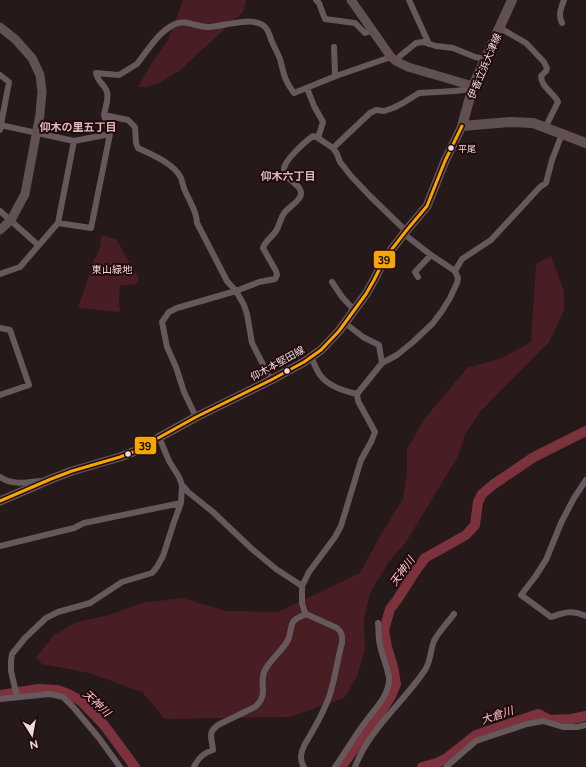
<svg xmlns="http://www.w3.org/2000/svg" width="586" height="767" font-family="Raleway,'Noto Sans JP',sans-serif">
  <rect width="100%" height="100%" fill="#26191a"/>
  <path fill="#481d24" d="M 183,0 L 246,0 L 243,12 L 179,71 L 161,82 L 147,87 L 138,87 L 152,63 L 168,40 Z
    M 101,235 L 116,239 L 139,279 L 136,284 L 120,286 L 119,300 L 120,312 L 78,308 L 94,261 L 100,248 Z
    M 551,256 L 564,291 L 564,311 L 549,342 L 480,412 L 465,435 L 458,456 L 406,542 L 388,563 L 370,593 L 364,620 L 365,649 L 357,677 L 344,698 L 290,717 L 165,719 L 142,692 L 89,673 L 42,664 L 36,658 L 54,635 L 77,622 L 109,615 L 142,603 L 182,598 L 226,611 L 278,612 L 360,573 L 380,536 L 403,499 L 407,473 L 407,449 L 425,418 L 467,368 L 502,358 L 531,342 L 536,264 Z"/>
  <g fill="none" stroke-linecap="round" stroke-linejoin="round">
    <path stroke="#7c323d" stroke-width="10" d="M 0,695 L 38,689 L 57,690 L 68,694 L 81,701 L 104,725 L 135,767
      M 341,767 L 379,715 L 391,696 L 396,684 L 393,667 L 387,647 L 384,630 L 390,609 L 397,600 L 414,573 L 425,558 L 466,535 L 475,525 L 478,502 L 482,494 L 494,484 L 534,457 L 586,431
      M 422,767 L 437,763 L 447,758 L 476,735 L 538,714 L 550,720 L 572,719 L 586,716"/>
    <path stroke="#67595b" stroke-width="6" d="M 316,0 L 319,3 L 325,19 L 355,23 L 365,33 L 373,30
      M 409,0 L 429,44
      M 562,23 C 558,15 561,8 564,0
      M 500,28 L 526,43 L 544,62 L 547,68 L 546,71 L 541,76 C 541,87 554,93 558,102 L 545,128
      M 334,47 L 335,73 L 336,76
      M 396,61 L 400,56 L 416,43 L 423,42 L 436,46 L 453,48 L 475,57 L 485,59
      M 0,75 L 9,82 L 0,130
      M 307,88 L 314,106 L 323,122 L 318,138
      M 104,115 L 110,134
      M 0,125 L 74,141 L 110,134 L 91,228 L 58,223
      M 333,148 L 370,113 L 376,110 L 384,111 L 393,108 L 403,103 L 419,93 L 455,91 L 472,89
      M 0,211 L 38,245
      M 455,271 L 462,259 L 491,240 L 540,187 L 546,183 L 552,160 L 562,134
      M 0,274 L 20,267 L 58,223 L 74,141
      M 418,277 L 415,272 L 431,255
      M 332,282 L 342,297 L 354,310
      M 345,323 L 363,337 L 379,345 L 382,363
      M 0,328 L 10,330 L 29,385 L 0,395
      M 311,357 C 314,363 316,369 320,375 C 328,386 343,391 357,394
      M 271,380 L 252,343 L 247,314 L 244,305 L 236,291 L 227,281 L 197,223 C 197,212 190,202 186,193 C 183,188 183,183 181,178 C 174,163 152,155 138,148 L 136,143 L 135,127 L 128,120 L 104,115 C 105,108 109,100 107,92 C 105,85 97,81 96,73 L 119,75 L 137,64 C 148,50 158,32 175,24 C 186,19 198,28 210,27 C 224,26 252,16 264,26 C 269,30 270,37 272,42 C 275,48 278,54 280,59 C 284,74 284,80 294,93 L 336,76 L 391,57
      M 196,417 L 184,392 L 176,367 L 167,347 L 162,322 L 169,312 L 177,308 L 236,291 L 259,282 L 275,279 L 277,275 L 276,271 L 263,248 C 265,241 272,237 276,231 C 280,225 280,218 285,212 C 289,207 297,203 300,197 C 306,185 284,181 284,170 C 283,161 306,141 313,136 L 318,138 L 333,148 L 337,154 L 340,162 L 351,176 L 370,196 L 406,231
      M 159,437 L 169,461 L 179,477 L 182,485 L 188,492 L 213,512 L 252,549 L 276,569 L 302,586
      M 0,477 C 11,485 26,483 39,481
      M 586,480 L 574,498 L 561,523 L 546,560 L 535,577 L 521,595 L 551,617 C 566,612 571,610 586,616
      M 0,546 L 74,528 L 84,523 L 181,503
      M 17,697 L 11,671 L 11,661 L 12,654 L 25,638 L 46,618 L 58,612 L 90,603 L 122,582 L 152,573 L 157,567 L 163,556 L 174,522 L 181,503 L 182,485
      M 0,699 L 50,694 L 63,697 L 74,708 L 99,738 L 120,767
      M 194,767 C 198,758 203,753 213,750 C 212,738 207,733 218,725 L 255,707 C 270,694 258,683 265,670 C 271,659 282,651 288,640 C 291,634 290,627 293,622 C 296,618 302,616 306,614
      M 304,767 C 299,759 301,752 305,744 C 314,729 323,714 329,697 C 335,680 337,661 342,643 C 342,637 343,633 337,628 L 306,614 L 304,610 L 302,603 L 302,586 L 309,572 L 335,537 L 341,526 L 361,460 L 371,442 L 375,432 L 358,401 L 357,394 L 382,363 L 397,355 L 413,342 L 433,323 L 442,311 L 450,298 L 457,283 L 458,278 L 455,271 L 431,255 L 404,234
      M 335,767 C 346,752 355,735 366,721 C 375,709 390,694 389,678 C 387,664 380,652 379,639 C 378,634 379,628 378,623
      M 355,767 C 369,729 403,703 425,670 C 431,661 430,651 434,641 C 437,634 449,621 454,614
      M 446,767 L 476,741 L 527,724 L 543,721 L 563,727 L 577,727 L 586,725"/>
    <path stroke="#615152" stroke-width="9" d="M 351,0 L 391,57 L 396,61 L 408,67 L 473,86
      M 0,27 L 15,39 L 32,58 L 40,75 L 42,91 L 40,114 L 25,194 L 11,220 L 0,230
      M 0,501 L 51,479 L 72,471 L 120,457 L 133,452 L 196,417 L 271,380 L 304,362 L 321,350 L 339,331 L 366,294 L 374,280 L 385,258 L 406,231 L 427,206 L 445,161 L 462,126"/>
    <path stroke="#605051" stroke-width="10" d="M 512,0 L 473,86 L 462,126 L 510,122 L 533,123 L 586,143"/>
    <defs>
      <path id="bus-1" d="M 0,501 L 51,479 L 72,471 L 120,457 L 133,452 L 196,417 L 271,380 L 304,362 L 321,350 L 339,331 L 366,294 L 374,280 L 385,258 L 406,231 L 427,206 L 445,161 L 462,126"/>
    </defs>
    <use href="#bus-1" stroke="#220a0d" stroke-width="6"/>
    <use href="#bus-1" stroke="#f7a600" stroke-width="3"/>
  </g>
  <g fill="#eddadb" stroke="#220a0d" stroke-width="1.5">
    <circle cx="451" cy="148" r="3.5"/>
    <circle cx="287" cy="371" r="3.5"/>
    <circle cx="128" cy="454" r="3.5"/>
  </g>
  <g text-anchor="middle" stroke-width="4" stroke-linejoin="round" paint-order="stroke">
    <g font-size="9" fill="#eddadb" stroke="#220a0d" text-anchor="start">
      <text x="458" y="152">平尾</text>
    </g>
    <g font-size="10" fill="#eddadb" stroke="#220a0d">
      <text transform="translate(484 66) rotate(-67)" y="4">伊香立浜大津線</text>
      <text transform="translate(277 363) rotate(-29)" y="4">仰木本堅田線</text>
    </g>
    <g font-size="10" fill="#f0d6d8" stroke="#220a0d">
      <text x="112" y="273">東山緑地</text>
    </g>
    <g font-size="11" font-weight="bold" fill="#debabc" stroke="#220a0d">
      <text x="78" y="131">仰木の里五丁目</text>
      <text x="288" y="180">仰木六丁目</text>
    </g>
    <g font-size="11" font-style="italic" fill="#f7c6ca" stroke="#220a0d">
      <text transform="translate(402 571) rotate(-54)" y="4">天神川</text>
      <text transform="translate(97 703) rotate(43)" y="4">天神川</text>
      <text transform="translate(497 715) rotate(-18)" y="4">大倉川</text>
    </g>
  </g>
  <g stroke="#220a0d" stroke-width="1.5">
    <rect x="373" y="250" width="23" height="19" rx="4" fill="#f7a600"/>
    <rect x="134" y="436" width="23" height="19" rx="4" fill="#f7a600"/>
  </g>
  <g font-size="11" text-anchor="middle" font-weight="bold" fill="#111">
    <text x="384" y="263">39</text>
    <text x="145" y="449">39</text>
  </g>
  <g transform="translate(32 735) rotate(169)" stroke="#220a0d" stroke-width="3" paint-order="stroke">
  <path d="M0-3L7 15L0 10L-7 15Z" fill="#eddadb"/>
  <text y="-6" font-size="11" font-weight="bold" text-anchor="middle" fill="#eddadb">N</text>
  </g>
</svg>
